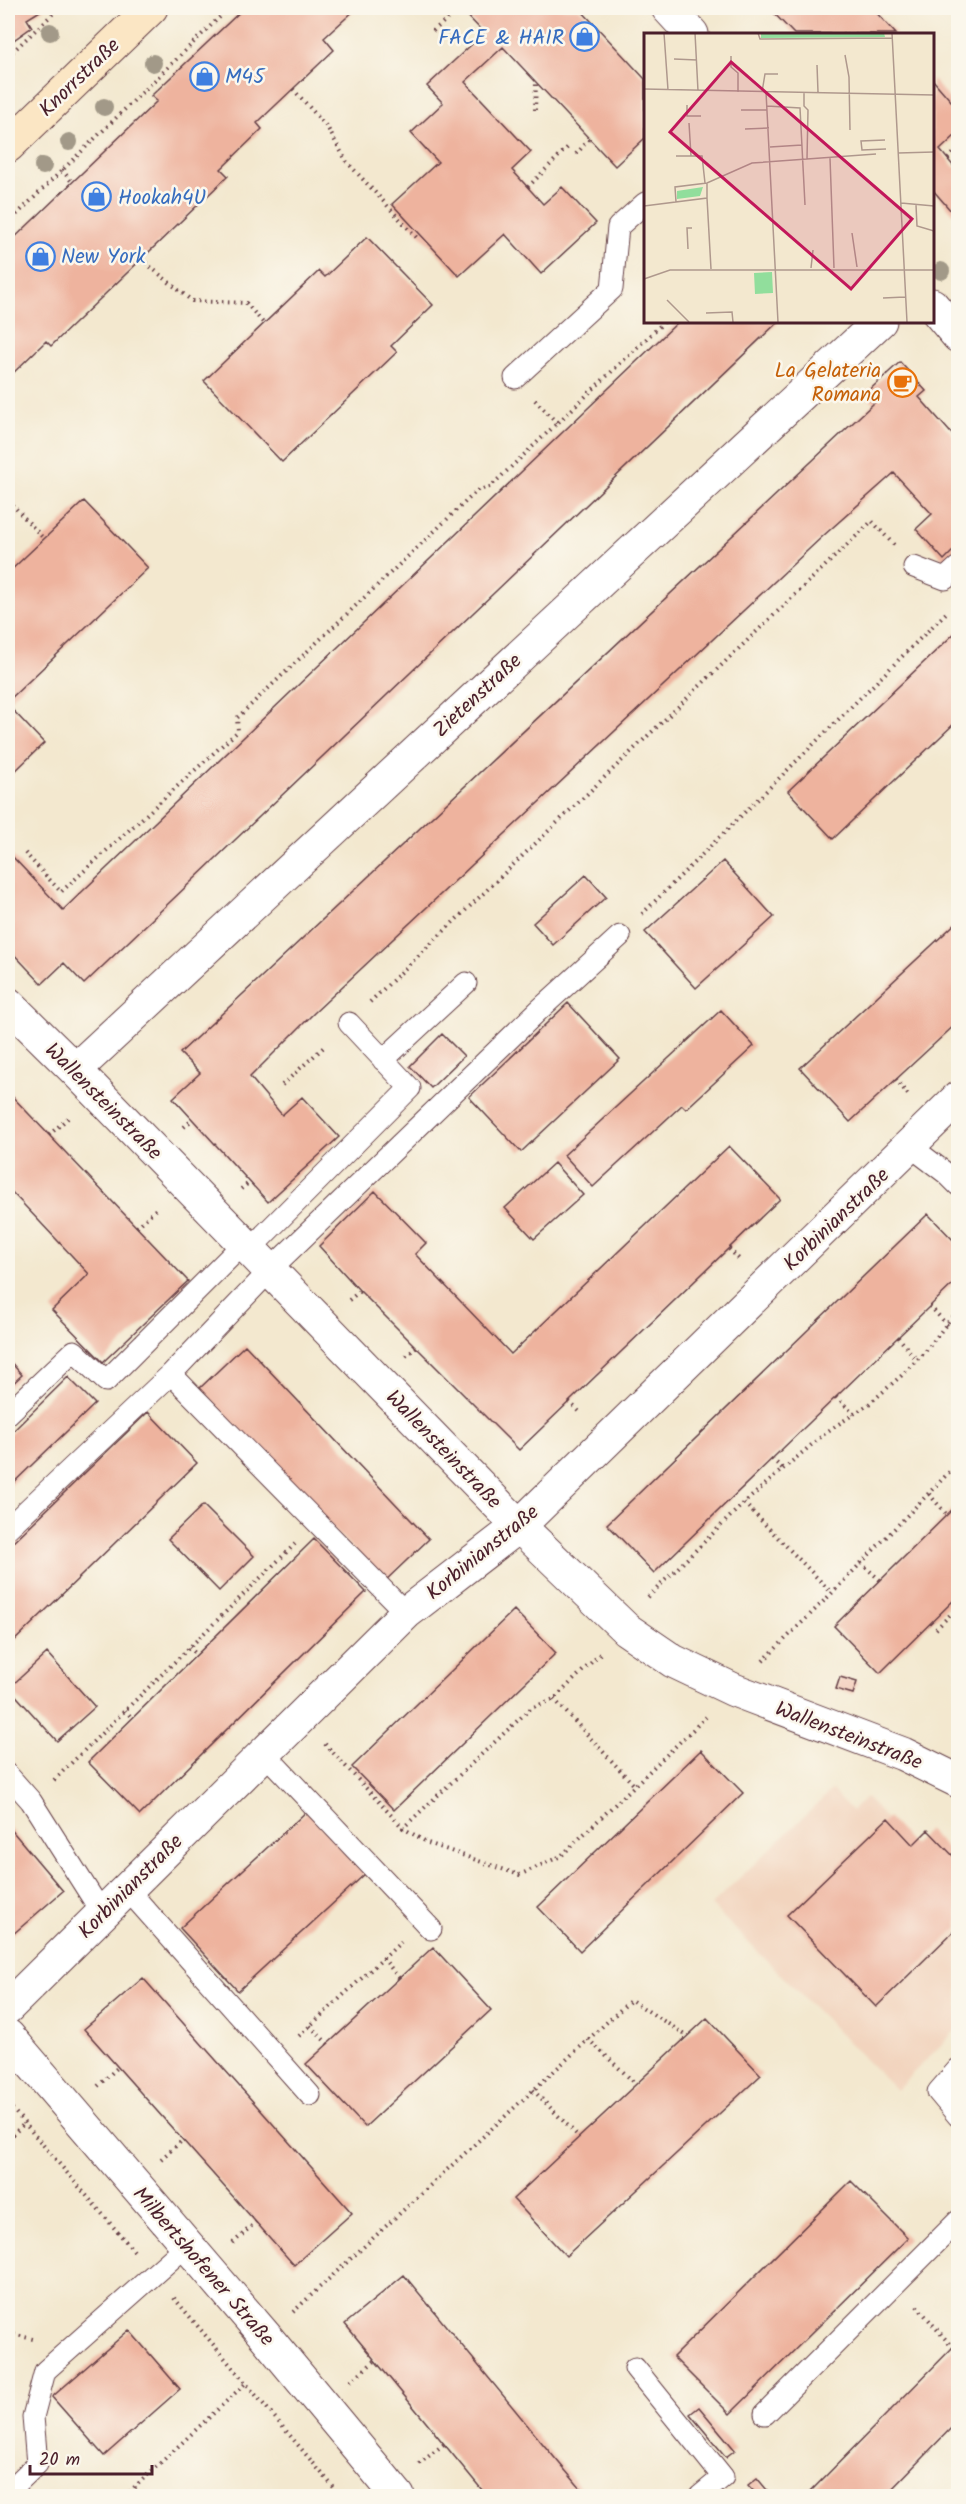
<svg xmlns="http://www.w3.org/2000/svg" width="966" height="2504" font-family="Kalam,sans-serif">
  <rect width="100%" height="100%" fill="#fbf7ec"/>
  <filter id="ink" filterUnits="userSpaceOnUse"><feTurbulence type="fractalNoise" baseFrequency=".0167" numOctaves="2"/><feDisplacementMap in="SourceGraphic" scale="12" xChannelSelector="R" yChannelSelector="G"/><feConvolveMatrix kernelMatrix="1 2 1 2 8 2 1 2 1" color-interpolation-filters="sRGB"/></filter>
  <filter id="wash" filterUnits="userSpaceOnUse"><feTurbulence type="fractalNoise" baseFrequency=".008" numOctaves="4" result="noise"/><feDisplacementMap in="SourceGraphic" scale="24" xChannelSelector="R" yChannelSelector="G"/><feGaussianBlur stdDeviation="1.35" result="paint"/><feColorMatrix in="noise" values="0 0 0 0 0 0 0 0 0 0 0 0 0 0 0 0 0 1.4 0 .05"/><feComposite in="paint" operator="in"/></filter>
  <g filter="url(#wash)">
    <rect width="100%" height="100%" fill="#f3e8cf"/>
    <path fill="#f2d4be" d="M 832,1790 L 852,1811 L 866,1797 L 912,1845 L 928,1830 L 958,1861 L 958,2028 L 896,2090 L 711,1905 Z"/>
    <g id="blocks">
      <path fill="#eeb39e" d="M 8,8 L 45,8 L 27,19 L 32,27 L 8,44 Z
        M 244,8 L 357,8 L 324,38 L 334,50 L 257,123 L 262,129 L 221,169 L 228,176 L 51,346 L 46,341 L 8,378 L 8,244 L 157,101 L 151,96 Z
        M 460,8 L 579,8 L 645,79 L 645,138 L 615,166 L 503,47 L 465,82 L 531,152 L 512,170 L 543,204 L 562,187 L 596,223 L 541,274 L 505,234 L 459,276 L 392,204 L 438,162 L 411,133 L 443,103 L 427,86 L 484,33 Z
        M 769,8 L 872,8 L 896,34 L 794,34 Z
        M 932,79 L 958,109 L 958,133 L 940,150 L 955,168 L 958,165 L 958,219 L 932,189 Z
        M 367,237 L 433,305 L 391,346 L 397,352 L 282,462 L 204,381 L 319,271 L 325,277 Z
        M 679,321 L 779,321 L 84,984 L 64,963 L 42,984 L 8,948 L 8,852 L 63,910 Z
        M 900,362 L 926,391 L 919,397 L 958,441 L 958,546 L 944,560 L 916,529 L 932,514 L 894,473 L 823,536 L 314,1013 L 250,1077 L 282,1115 L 302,1097 L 339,1137 L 268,1202 L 173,1098 L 200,1073 L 180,1053 L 874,403 L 865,394 Z
        M 84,501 L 148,568 L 8,701 L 8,573 Z
        M 958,630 L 958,720 L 833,839 L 788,791 Z
        M 8,705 L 44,743 L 8,778 Z
        M 723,861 L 774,917 L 696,988 L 645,932 Z
        M 586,875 L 606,897 L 553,945 L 533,923 Z
        M 958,921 L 958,1022 L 850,1122 L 800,1068 Z
        M 568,1003 L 620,1059 L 521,1152 L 469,1097 Z
        M 721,1010 L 754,1046 L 686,1109 L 682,1105 L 593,1187 L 564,1155 Z
        M 442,1034 L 464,1056 L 431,1088 L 410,1066 Z
        M 8,1092 L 188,1281 L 103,1362 L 52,1310 L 89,1274 L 8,1188 Z
        M 729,1146 L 780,1199 L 519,1450 L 360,1291 L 319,1246 L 375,1191 L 426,1243 L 415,1254 L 511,1354 Z
        M 554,1163 L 583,1195 L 534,1239 L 505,1208 Z
        M 928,1214 L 958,1245 L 958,1279 L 654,1573 L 607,1524 Z
        M 245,1345 L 429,1539 L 384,1582 L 200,1388 Z
        M 8,1359 L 22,1375 L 8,1388 Z
        M 68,1377 L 95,1404 L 8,1488 L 8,1436 Z
        M 148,1412 L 197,1463 L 8,1647 L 8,1547 Z
        M 958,1504 L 958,1596 L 880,1673 L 834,1626 Z
        M 203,1505 L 254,1556 L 219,1591 L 168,1539 Z
        M 314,1539 L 366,1592 L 140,1815 L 88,1762 Z
        M 514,1610 L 556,1653 L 394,1810 L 352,1767 Z
        M 47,1653 L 95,1707 L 57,1741 L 9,1688 Z
        M 840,1677 L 857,1682 L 853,1694 L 836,1689 Z
        M 701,1750 L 743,1793 L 580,1951 L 538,1907 Z
        M 307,1811 L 365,1874 L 238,1991 L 180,1928 Z
        M 888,1818 L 913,1845 L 928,1830 L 958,1861 L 958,1927 L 876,2007 L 787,1915 Z
        M 8,1826 L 63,1891 L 12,1935 L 8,1930 Z
        M 433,1947 L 491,2010 L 365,2127 L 306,2064 Z
        M 143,1978 L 352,2213 L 294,2265 L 84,2029 Z
        M 707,2018 L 761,2075 L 566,2256 L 513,2199 Z
        M 851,2181 L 908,2238 L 730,2414 L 673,2357 Z
        M 404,2275 L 543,2444 L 587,2496 L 487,2496 L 345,2324 Z
        M 129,2330 L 180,2389 L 104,2456 L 52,2397 Z
        M 958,2342 L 958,2421 L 885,2496 L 806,2496 Z
        M 699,2407 L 735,2450 L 726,2457 L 690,2414 Z
        M 757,2478 L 772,2496 L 758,2496 L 748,2485 Z"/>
    </g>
  </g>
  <g filter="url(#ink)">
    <use href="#blocks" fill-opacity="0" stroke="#633d44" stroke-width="1.5"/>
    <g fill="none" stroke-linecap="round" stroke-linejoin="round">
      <defs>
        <path id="lane" d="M 515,378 L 612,289 L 618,227 L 645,203
          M 914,567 L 945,579 L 958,567
          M 383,1060 L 466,983
          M 910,1146 L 947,1174 L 958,1185
          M 250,1249 L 410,1088 L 349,1023
          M 171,1374 L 406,1613
          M 8,1414 L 74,1351 L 106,1381 L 244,1243
          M 8,1528 L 171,1374 L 280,1260 L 538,1011 L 620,936
          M 264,1753 L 431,1929
          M 8,1775 L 31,1801 L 102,1913
          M 127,1889 L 310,2095
          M 958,2069 L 938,2092 L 958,2116
          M 635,2368 L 723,2477 L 700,2496
          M 765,2414 L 958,2221
          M 8,2492 L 37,2464 L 33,2417 L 45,2371 L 186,2246"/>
        <path id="street" d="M 668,8 L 692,34
          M 932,305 L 958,336
          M 8,1004 L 75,1070 L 519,1526 L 626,1629 L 673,1661 L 734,1690 L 903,1754 L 958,1781
          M 75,1070 L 880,321
          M 8,2007 L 406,1613 L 519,1526 L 958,1098
          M 8,2036 L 266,2337 L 398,2496"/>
        <path id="secondary" d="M 8,146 L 151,8"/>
      </defs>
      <use href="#lane" stroke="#633d44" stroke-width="23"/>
      <use href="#street" stroke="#633d44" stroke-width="35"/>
      <use href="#secondary" stroke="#633d44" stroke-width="35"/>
      <path stroke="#633d44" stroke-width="4" stroke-dasharray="1.5 4.5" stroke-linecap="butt" d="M 433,31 L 460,8
        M 8,56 L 59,8
        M 293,89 L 327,127 L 347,162 L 419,240
        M 535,110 L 536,83
        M 576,154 L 589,140
        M 948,159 L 958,149
        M 62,170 L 72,182
        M 528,187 L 569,146
        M 8,223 L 229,8
        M 141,259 L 192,301 L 246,303 L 264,324
        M 535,400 L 557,423
        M 8,500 L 44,539
        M 25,853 L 61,892 L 238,731 L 237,718 L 478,490 L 490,487 L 665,321
        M 642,914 L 948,611
        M 8,965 L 17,957
        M 370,1002 L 872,521 L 894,545
        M 896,1079 L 909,1096
        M 282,1085 L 326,1045
        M 184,1127 L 192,1120
        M 49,1135 L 68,1118
        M 241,1189 L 250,1182
        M 137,1227 L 158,1207
        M 729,1249 L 739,1259
        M 349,1300 L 360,1291
        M 930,1306 L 947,1325
        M 898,1337 L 917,1360
        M 406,1356 L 417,1347
        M 836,1397 L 854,1414
        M 569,1402 L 581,1413
        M 772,1459 L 783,1469
        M 929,1494 L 947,1515
        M 744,1503 L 832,1593
        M 861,1563 L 881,1581
        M 648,1597 L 744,1503 L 783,1469 L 828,1431 L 869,1404 L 901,1376 L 925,1352 L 958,1309
        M 936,1629 L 958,1607
        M 189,1647 L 196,1654
        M 600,1654 L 554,1699 L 531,1708 L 403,1828 L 428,1843 L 519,1875 L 561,1856 L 706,1717
        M 763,1661 L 832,1593 L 958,1463
        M 554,1699 L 635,1786
        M 125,1710 L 132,1718
        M 325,1744 L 403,1828
        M 54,1780 L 295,1544
        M 383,1958 L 399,1978
        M 310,2026 L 328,2044
        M 299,2036 L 401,1942
        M 588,2039 L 636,2084
        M 98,2086 L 118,2067
        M 533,2090 L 579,2137
        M 8,2104 L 134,2251
        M 8,2139 L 25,2123
        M 161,2159 L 183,2140
        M 233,2243 L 256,2222
        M 174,2298 L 341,2496
        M 917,2306 L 953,2348
        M 293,2312 L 631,2000 L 687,2036
        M 8,2333 L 33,2339
        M 350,2381 L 375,2361
        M 419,2464 L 444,2444
        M 125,2496 L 247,2382"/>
      <use href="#lane" stroke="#fff" stroke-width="21"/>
      <use href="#street" stroke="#fff" stroke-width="33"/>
      <use href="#secondary" stroke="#fbe6c4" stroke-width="33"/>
    </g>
    <g fill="#a29988">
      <circle cx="50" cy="32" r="9"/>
      <circle cx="153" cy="63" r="9"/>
      <circle cx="104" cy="107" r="9"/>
      <circle cx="69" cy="142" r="9"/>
      <circle cx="43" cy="166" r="9"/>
      <circle cx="941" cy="271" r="9"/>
    </g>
  </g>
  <defs>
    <symbol id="shop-ring" viewBox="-11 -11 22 22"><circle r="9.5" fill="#fbf7ec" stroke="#3f7fe0" stroke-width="1.5"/><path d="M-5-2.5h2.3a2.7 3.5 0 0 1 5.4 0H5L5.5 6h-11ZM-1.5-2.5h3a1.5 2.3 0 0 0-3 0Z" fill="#3f7fe0"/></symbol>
    <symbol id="cafe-ring" viewBox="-11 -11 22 22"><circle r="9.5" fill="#fbf7ec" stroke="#e8710a" stroke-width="1.5"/><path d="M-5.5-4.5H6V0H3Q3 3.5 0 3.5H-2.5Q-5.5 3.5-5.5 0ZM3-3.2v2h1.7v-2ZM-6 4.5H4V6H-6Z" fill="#e8710a"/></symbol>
  </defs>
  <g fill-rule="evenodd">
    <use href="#shop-ring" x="568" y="20" width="33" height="33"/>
    <use href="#shop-ring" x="188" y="60" width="33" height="33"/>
    <use href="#shop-ring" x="80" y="180" width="33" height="33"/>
    <use href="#shop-ring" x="24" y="240" width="33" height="33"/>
    <use href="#cafe-ring" x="886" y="366" width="33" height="33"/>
  </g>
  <g text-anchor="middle" stroke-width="5" stroke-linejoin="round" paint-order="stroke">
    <g font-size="21" fill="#366cbe" stroke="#fbf7ec" text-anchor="start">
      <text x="564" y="44" text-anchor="end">FACE &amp; HAIR</text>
      <text x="225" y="83">M45</text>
      <text x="118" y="204">Hookah4U</text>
      <text x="61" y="263">New York</text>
    </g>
    <g font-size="21" fill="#4a1f2b" stroke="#fbf7ec">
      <text transform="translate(79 77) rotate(-44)" y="7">Knorrstraße</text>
      <text transform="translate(477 695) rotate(-43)" y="7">Zietenstraße</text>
      <text transform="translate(104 1101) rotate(45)" y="7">Wallensteinstraße</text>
      <text transform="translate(836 1219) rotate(-44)" y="7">Korbinianstraße</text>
      <text transform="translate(444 1449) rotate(46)" y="7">Wallensteinstraße</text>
      <text transform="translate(482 1552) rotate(-39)" y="7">Korbinianstraße</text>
      <text transform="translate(849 1735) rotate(21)" y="7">Wallensteinstraße</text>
      <text transform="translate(130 1886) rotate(-45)" y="7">Korbinianstraße</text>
      <text transform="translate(204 2266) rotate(49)" y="7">Milbertshofener Straße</text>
    </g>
    <g font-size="21" fill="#c56008" stroke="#fbf7ec" text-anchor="end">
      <text x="881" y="377">La Gelateria<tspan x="881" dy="24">Romana</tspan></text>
    </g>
  </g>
  <g transform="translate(644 33)">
    <rect width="290" height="290" fill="#f3e8cf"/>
    <path d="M 117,0 L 240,0 L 241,4 L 117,5 ZM 59,154 L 56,163 L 33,166 L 33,158 ZM 128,239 L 129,260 L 111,261 L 110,240 Z" fill="#91de9c"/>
    <path fill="none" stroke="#af988d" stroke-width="1.5" d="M 20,0 L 24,57M 51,0 L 54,58M 114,0 L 116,6 L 248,5M 248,0 L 263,289M 201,22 L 205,44 L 206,97M 87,23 L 87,34 L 94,40 L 94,59M 30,26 L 53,27M 173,32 L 174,59M 0,56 L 290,62M 118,59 L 121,41 L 134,41M 122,59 L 134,289M 160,59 L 160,73 L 164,77 L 163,126M 43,72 L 43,83 L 57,83M 123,73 L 156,75 L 161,172M 97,77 L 123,77M 45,90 L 47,123M 101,96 L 125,95M 241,107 L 217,108 L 218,117 L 242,116M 126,114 L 158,112M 254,120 L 290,119M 32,123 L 58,123 L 61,150M 186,125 L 190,235M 63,165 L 67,236M 32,169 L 31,154 L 63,150 L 108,130 L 232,121M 257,170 L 290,173M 272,172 L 273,193 L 290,198M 0,173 L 63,165 L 63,150M 208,200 L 213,234M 44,216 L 43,195 L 48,195M 167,235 L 169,217M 0,246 L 26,237 L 290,237M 239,265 L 261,264M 23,267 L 45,289M 62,280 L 88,279 L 89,289"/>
    <path fill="#c2185b" fill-opacity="0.15" stroke="#c2185b" stroke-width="3" d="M 87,29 L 268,186 L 207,256 L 26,99 Z"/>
    <rect width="290" height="290" fill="none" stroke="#4a1f2b" stroke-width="3"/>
  </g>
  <rect width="966" height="2504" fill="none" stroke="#fbf7ec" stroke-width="30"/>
  <path d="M30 2465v9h122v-9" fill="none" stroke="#4a1f2b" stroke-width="3"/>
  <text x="39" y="2465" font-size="18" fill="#4a1f2b" stroke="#fbf7ec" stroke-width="4.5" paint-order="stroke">20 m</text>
</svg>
